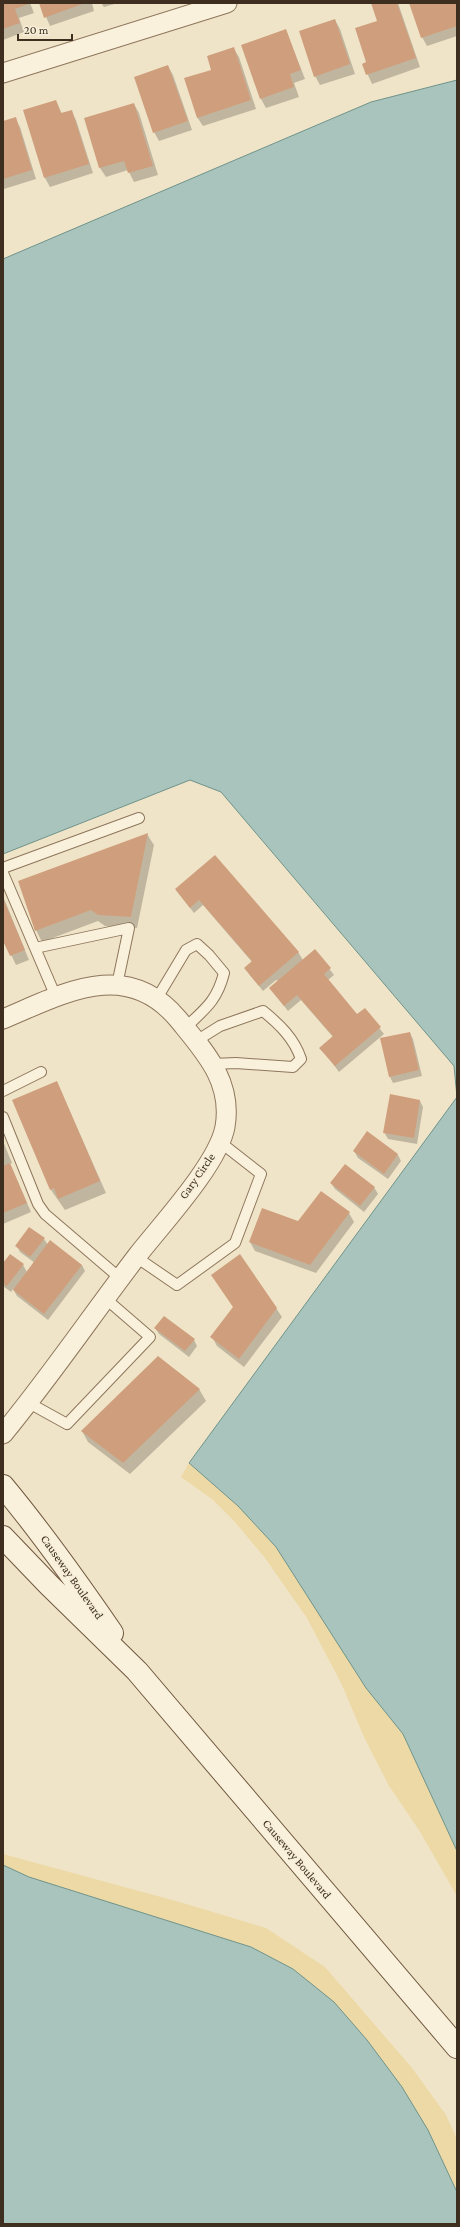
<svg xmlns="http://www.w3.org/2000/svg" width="460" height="2227" font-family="'Crimson Pro',serif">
  <rect width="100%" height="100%" fill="#f0e4c8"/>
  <path fill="#ecd9a5" d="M 189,1463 L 238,1506 L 276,1547 L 366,1688 L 403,1734 L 457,1851 L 457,1896 L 419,1830 L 389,1786 L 364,1737 L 342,1685 L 307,1618 L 265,1558 L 235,1522 L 212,1499 L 181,1477 Z
    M 3,1854 L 183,1903 L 266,1928 L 325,1967 L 412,2068 L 446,2115 L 457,2139 L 457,2192 L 428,2130 L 402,2087 L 251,1947 L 29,1877 L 3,1865 Z"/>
  <path fill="#a9c4bc" stroke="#6f938a" d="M 457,80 L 457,1851 L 403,1734 L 366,1688 L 276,1547 L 238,1506 L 189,1463 L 457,1097 L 454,1066 L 221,792 L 190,780 L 3,854 L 3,259 L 371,102 Z
    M 3,1865 L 29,1877 L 251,1947 L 293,1969 L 334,2002 L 367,2040 L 402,2087 L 428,2130 L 457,2192 L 457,2224 L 3,2224 Z"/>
  <path fill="#0003" d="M 3,3 L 30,3 L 34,13 L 19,18 L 24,32 L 3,40 Z
    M 40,3 L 92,3 L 94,11 L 50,26 Z
    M 101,3 L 118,3 L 104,7 Z
    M 373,3 L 398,3 L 420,67 L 372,84 L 363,64 L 368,63 L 378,21 Z
    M 410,3 L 457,3 L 457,36 L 427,46 L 422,37 Z
    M 335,20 L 340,29 L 355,74 L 320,85 L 315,76 Z
    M 286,30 L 305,79 L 294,83 L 299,97 L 266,108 L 261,99 L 242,45 Z
    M 234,49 L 239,57 L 256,109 L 203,126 L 197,117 Z
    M 168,66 L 173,75 L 192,130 L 159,141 L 154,132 Z
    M 56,101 L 62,114 L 71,111 L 76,120 L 93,173 L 50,187 L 45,178 L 24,111 Z
    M 134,104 L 139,113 L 158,175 L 134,182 L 128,170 L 106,177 L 100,168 L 86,118 Z
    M 15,118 L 20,127 L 36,179 L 4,189 L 3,122 Z
    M 147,834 L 154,845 L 137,928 L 105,926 L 98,921 L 42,942 L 36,930 Z
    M 215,857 L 298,952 L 303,960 L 315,950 L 334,975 L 328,980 L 357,1015 L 365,1010 L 384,1034 L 339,1072 L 321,1048 L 333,1037 L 301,1000 L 288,1011 L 270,988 L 278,981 L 276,980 L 263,991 L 249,974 L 252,962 L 203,905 L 194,913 L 176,890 Z
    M 3,896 L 29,960 L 16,965 L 3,938 Z
    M 410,1033 L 413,1039 L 422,1076 L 393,1083 L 390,1077 Z
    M 57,1082 L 106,1193 L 65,1210 L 51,1190 Z
    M 420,1101 L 423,1107 L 417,1144 L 388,1139 L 384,1132 Z
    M 367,1133 L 398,1155 L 401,1161 L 388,1179 L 358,1158 L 354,1151 Z
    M 3,1141 L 12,1163 L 10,1164 L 31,1212 L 3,1224 Z
    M 331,1183 L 374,1187 L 378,1194 L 364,1212 L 335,1189 Z
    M 349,1213 L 354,1222 L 316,1273 L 255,1251 L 250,1242 L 299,1222 Z
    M 44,1239 L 48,1245 L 82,1265 L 85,1271 L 48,1320 L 17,1296 L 13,1289 L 11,1292 L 3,1286 L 3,1265 L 23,1265 L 27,1272 L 35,1263 L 20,1252 L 17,1246 Z
    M 212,1275 L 276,1308 L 282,1317 L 244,1367 L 217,1346 L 212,1337 L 234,1308 Z
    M 155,1328 L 194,1340 L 197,1346 L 189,1357 L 159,1334 Z
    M 199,1389 L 206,1401 L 130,1474 L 88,1442 L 82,1431 Z"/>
  <path fill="#cf9f7d" d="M 3,3 L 31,3 L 15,9 L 20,23 L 3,29 Z
    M 39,3 L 85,3 L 44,18 Z
    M 371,3 L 397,3 L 416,58 L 366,75 L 362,64 L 366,62 L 355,28 L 377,21 Z
    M 409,3 L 457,3 L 457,26 L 421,38 Z
    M 335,19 L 350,64 L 314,77 L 299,31 Z
    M 286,29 L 301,70 L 290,74 L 294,87 L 260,99 L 241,45 Z
    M 234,47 L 251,100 L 197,118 L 184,78 L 211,70 L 207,56 Z
    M 168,65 L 188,121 L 153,133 L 134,77 Z
    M 56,100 L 61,113 L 72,110 L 89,164 L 44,178 L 23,110 Z
    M 134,103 L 153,166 L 128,173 L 124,161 L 99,168 L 84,118 Z
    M 16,117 L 32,170 L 3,179 L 3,121 Z
    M 148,833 L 131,917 L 98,915 L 91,910 L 35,931 L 18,881 Z
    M 215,855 L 299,952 L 259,986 L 244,968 L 252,961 L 199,900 L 190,908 L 175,889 Z
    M 3,898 L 25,950 L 10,956 L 3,941 Z
    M 315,949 L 331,968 L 324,974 L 357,1014 L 365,1008 L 381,1027 L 335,1066 L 319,1048 L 333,1036 L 324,1026 L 297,995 L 284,1006 L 269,988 Z
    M 410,1032 L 419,1070 L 389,1077 L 380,1038 Z
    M 57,1081 L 100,1181 L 58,1199 L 54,1188 L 50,1190 L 12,1100 Z
    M 390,1094 L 420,1100 L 414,1138 L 383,1133 Z
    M 367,1131 L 398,1154 L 384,1174 L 353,1151 Z
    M 10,1163 L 27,1203 L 3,1213 L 3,1166 Z
    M 345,1164 L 375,1187 L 360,1206 L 330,1183 Z
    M 321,1191 L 350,1212 L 310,1265 L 249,1242 L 262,1208 L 298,1221 Z
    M 29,1227 L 45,1238 L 30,1257 L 15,1246 Z
    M 50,1240 L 82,1265 L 44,1314 L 13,1290 Z
    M 10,1254 L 24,1264 L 7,1286 L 3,1283 L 3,1263 Z
    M 240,1254 L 277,1308 L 239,1359 L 210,1337 L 233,1307 L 211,1275 Z
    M 164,1316 L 195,1339 L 185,1351 L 154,1328 Z
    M 158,1356 L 200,1389 L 123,1463 L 81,1431 Z"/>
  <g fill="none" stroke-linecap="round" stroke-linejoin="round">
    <defs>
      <path id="lane" d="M 3,868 L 139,818
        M 3,873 L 56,997
        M 35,948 L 129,928 L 117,985
        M 156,1000 L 186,950 L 197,944 L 209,955 L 224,973 C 217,1001 205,1009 185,1028
        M 196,1041 L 220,1026 L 263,1011 C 279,1024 294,1038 301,1059 L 293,1067 L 236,1063 L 212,1064
        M 3,1091 L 41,1072
        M 3,1117 L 38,1204 L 45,1214 L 121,1279
        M 136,1257 L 177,1285 L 235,1243 L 261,1174 L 220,1142
        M 29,1403 L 67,1424 L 150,1337 L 106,1299"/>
      <path id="street" d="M 3,73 L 227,3
        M 3,1019 C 63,994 126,957 178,1019 C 204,1051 233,1081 225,1127 C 218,1164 162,1224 137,1256 C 92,1315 50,1377 3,1434"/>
      <path id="secondary" d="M 3,1486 C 42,1533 77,1582 112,1633
        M 3,1537 L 49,1585 L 137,1671 L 457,2047"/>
    </defs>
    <use href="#lane" stroke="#8d765c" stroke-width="12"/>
    <use href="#street" stroke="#8d765c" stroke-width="21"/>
    <use href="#secondary" stroke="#6f573f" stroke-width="24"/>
    <use href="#lane" stroke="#faf1dc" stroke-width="10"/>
    <use href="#street" stroke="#faf1dc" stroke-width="19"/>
    <use href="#secondary" stroke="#faf1dc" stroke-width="22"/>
  </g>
  <g text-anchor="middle" stroke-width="3.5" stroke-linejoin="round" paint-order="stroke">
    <g font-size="12" fill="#3d2e20" stroke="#f7eed8">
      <text transform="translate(197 1176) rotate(-55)" y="4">Gary Circle</text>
      <text transform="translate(72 1577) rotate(55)" y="4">Causeway Boulevard</text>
      <text transform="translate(297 1859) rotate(50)" y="4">Causeway Boulevard</text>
    </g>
  </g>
  <rect width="460" height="2227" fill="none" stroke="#3d2e20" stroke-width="8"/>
  <path d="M18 34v6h54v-6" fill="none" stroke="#3d2e20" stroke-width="2"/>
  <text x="24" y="34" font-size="12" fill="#3d2e20" stroke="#f7eed8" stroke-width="3" paint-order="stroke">20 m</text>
</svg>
